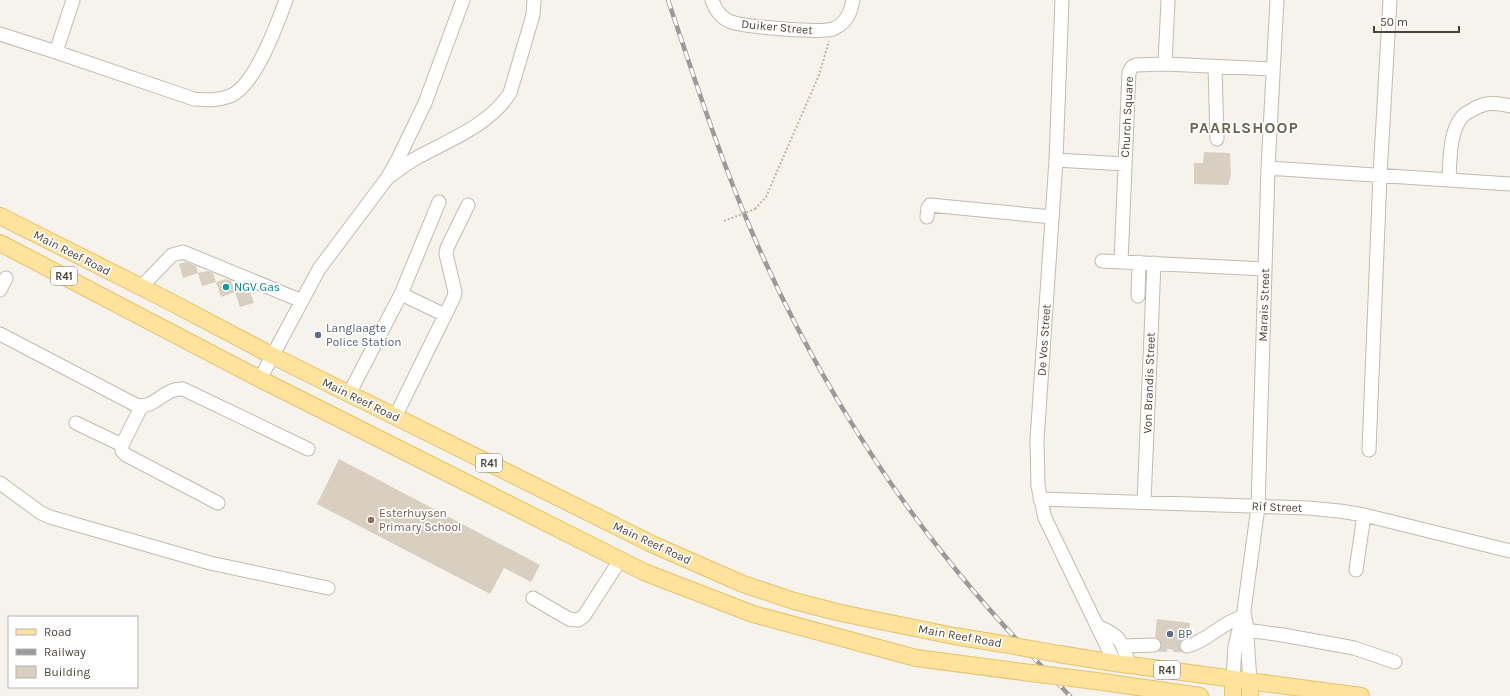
<svg xmlns="http://www.w3.org/2000/svg" width="1510" height="696" font-family="Karla,sans-serif">
  <rect width="100%" height="100%" fill="#f6f3ec"/>
  <path fill="#d8cfc1" d="M 1204,152 L 1230,153 L 1231,175 L 1228,185 L 1194,184 L 1194,163 L 1203,163 Z
    M 186,262 L 196,266 L 198,273 L 183,278 L 179,264 Z
    M 207,271 L 213,273 L 216,282 L 202,286 L 198,273 Z
    M 226,279 L 231,281 L 235,292 L 221,297 L 216,282 Z
    M 249,288 L 254,303 L 240,307 L 235,292 Z
    M 339,459 L 540,565 L 531,582 L 504,568 L 490,594 L 317,504 Z
    M 1157,619 L 1190,623 L 1188,637 L 1181,640 L 1179,644 L 1181,651 L 1161,648 L 1161,641 L 1155,637 Z"/>
  <g fill="none" stroke-linecap="round" stroke-linejoin="round">
    <path stroke="#d4d0c8" stroke-width="13" stroke-dasharray="13 6" stroke-linecap="butt" d="M 1154,645 L 1187,646"/>
    <defs>
      <path id="minor" d="M 712,0 C 715,9 720,17 729,21 C 741,27 820,33 833,29 C 835,28 839,26 841,24 C 849,18 851,9 853,0
        M 1062,0 L 1056,160 L 1037,440 L 1038,486 L 1045,518 L 1115,663
        M 0,34 L 56,52 L 194,99 C 207,100 217,101 230,96 C 255,86 277,25 286,0
        M 56,52 L 73,0
        M 1165,64 L 1168,0
        M 1215,67 L 1217,139
        M 1056,160 L 1125,164
        M 1268,168 L 1510,184
        M 390,176 C 397,171 405,165 413,160 C 446,141 488,127 510,93 L 533,15 L 534,0
        M 1449,180 C 1450,162 1449,132 1462,117 C 1464,114 1468,112 1472,110 C 1485,102 1495,102 1510,106
        M 927,217 L 928,208 L 930,205 L 1052,217
        M 1102,261 L 1265,269
        M 1121,262 L 1129,72 L 1132,67 L 1136,65 L 1165,64 L 1273,69
        M 141,287 L 172,255 L 183,252 L 302,301
        M 0,290 L 6,278
        M 401,294 L 445,315
        M 1138,296 L 1139,262
        M 0,334 L 136,405 C 155,410 164,387 183,389 L 308,449
        M 260,379 L 319,269 L 388,177 L 398,159 L 425,103 L 463,0
        M 349,394 L 401,294 L 439,202
        M 395,417 L 454,297 L 455,292 L 446,254 L 447,248 L 468,205
        M 76,423 L 122,445 L 141,407
        M 122,445 L 122,451 L 126,455 L 218,503
        M 1369,450 L 1380,175 L 1390,0
        M 0,483 L 41,513 L 50,517 L 210,563 L 328,588
        M 1040,499 L 1308,508 L 1340,511 L 1364,515 L 1510,551
        M 1144,502 L 1154,263
        M 1356,570 L 1364,515
        M 533,598 L 569,619 L 578,620 L 584,616 L 620,560
        M 1246,622 L 1250,681
        M 1097,626 C 1121,636 1122,641 1129,665
        M 1246,630 L 1283,635 L 1354,648 L 1395,662
        M 1123,646 L 1154,645
        M 1187,646 C 1208,641 1223,621 1245,616
        M 1233,679 L 1235,646 L 1244,610 L 1258,507 L 1268,168 L 1277,0"/>
      <path id="major" d="M 0,216 L 165,299 L 273,356 L 654,545 L 743,584 L 794,601 L 841,613 L 954,636 L 1003,644
        M 0,243 L 260,379 L 644,572 L 753,614 L 916,658 L 1031,673
        M 1059,654 L 1115,663 L 1361,696
        M 1096,681 L 1200,696
        M 1250,681 L 1250,696
        M 1233,696 L 1233,679"/>
    </defs>
    <use href="#minor" stroke="#c2bbae" stroke-width="15"/>
    <use href="#major" stroke="#e6c16a" stroke-width="18"/>
    <path stroke="#c4b79f" stroke-width="2" stroke-dasharray="2 2" stroke-linecap="butt" d="M 755,209 L 766,197 L 819,75 L 829,41"/>
    <use href="#minor" stroke="#fff" stroke-width="13"/>
    <use href="#major" stroke="#ffe39c" stroke-width="16"/>
    <defs>
      <path id="rail" d="M 668,0 C 694,77 719,155 751,230 C 800,344 867,459 945,556 C 984,606 1027,651 1070,696"/>
    </defs>
    <use href="#rail" stroke="#9a9a9a" stroke-width="4.5"/>
    <use href="#rail" stroke="#fff" stroke-width="3" stroke-dasharray="9" stroke-linecap="butt"/>
    <defs>
      <path id="major-bridge" d="M 1003,644 L 1059,654
        M 1031,673 L 1096,681"/>
    </defs>
    <use href="#major-bridge" stroke="#e6c16a" stroke-width="18" stroke-linecap="butt"/>
    <path stroke="#c4b79f" stroke-width="2" stroke-dasharray="2 2" stroke-linecap="butt" d="M 724,221 L 755,209"/>
    <use href="#major-bridge" stroke="#ffe39c" stroke-width="16"/>
  </g>
  <circle fill="#0f9aa8" stroke="#fff" stroke-width="1.5" cx="226" cy="287" r="4"/>
  <g fill="#5c6f8a" stroke="#fff" stroke-width="1.5">
    <circle cx="318" cy="335" r="4"/>
    <circle cx="1170" cy="634" r="4"/>
  </g>
  <circle fill="#8d6e63" stroke="#fff" stroke-width="1.5" cx="371" cy="520" r="4"/>
  <g text-anchor="middle" stroke-width="3.5" stroke-linejoin="round" paint-order="stroke">
    <g fill="#fff" stroke="#817c74" stroke-width="1">
      <rect x="51" y="267" width="26" height="18" rx="3"/>
      <rect x="476" y="454" width="26" height="18" rx="3"/>
      <rect x="1154" y="661" width="26" height="18" rx="3"/>
    </g>
    <g font-size="11" font-weight="bold" fill="#4b4439">
      <text x="64" y="280">R41</text>
      <text x="489" y="467">R41</text>
      <text x="1167" y="674">R41</text>
    </g>
    <g font-size="12" fill="#4b4439" stroke="#fff">
      <text transform="translate(777 27) rotate(5)" y="4">Duiker Street</text>
      <text transform="translate(1127 117) rotate(-87)" y="4">Church Square</text>
      <text transform="translate(72 253) rotate(27)" y="4">Main Reef Road</text>
      <text transform="translate(1264 305) rotate(-88)" y="4">Marais Street</text>
      <text transform="translate(1044 340) rotate(-86)" y="4">De Vos Street</text>
      <text transform="translate(1149 383) rotate(-88)" y="4">Von Brandis Street</text>
      <text transform="translate(361 400) rotate(26)" y="4">Main Reef Road</text>
      <text transform="translate(1277 507) rotate(2)" y="4">Rif Street</text>
      <text transform="translate(652 543) rotate(25)" y="4">Main Reef Road</text>
      <text transform="translate(960 636) rotate(10)" y="4">Main Reef Road</text>
    </g>
    <g font-size="12" fill="#0d838f" stroke="#fff" text-anchor="start">
      <text x="234" y="291">NGV Gas</text>
    </g>
    <g font-size="12" fill="#4e5e75" stroke="#fff" text-anchor="start">
      <text x="326" y="332">Langlaagte<tspan x="326" dy="14">Police Station</tspan></text>
      <text x="1178" y="638">BP</text>
    </g>
    <g font-size="12" fill="#785e54" stroke="#fff" text-anchor="start">
      <text x="379" y="517">Esterhuysen<tspan x="379" dy="14">Primary School</tspan></text>
    </g>
    <g font-size="16" font-weight="bold" letter-spacing="1" fill="#6e6250" stroke="#fff">
      <text x="1244" y="133">PAARLSHOOP</text>
    </g>
  </g>
  <rect x="8" y="616" width="130" height="72" fill="#ffffff" stroke="#b7b4b0"/>
  <rect x="16" y="629" width="20" height="6" fill="#ffe39c" stroke="#b7b4b0"/>
  <text x="44" y="636" font-size="12" fill="#4b4439">Road</text>
  <rect x="16" y="649" width="20" height="6" fill="#9a9a9a" stroke="#b7b4b0"/>
  <text x="44" y="656" font-size="12" fill="#4b4439">Railway</text>
  <rect x="16" y="666" width="20" height="12" fill="#d8cfc1" stroke="#b7b4b0"/>
  <text x="44" y="676" font-size="12" fill="#4b4439">Building</text>
  <path d="M1374 26v6h85v-6" fill="none" stroke="#4b4439" stroke-width="2"/>
  <text x="1380" y="26" font-size="12" fill="#4b4439" stroke="#ffffff" stroke-width="3" paint-order="stroke">50 m</text>
</svg>
